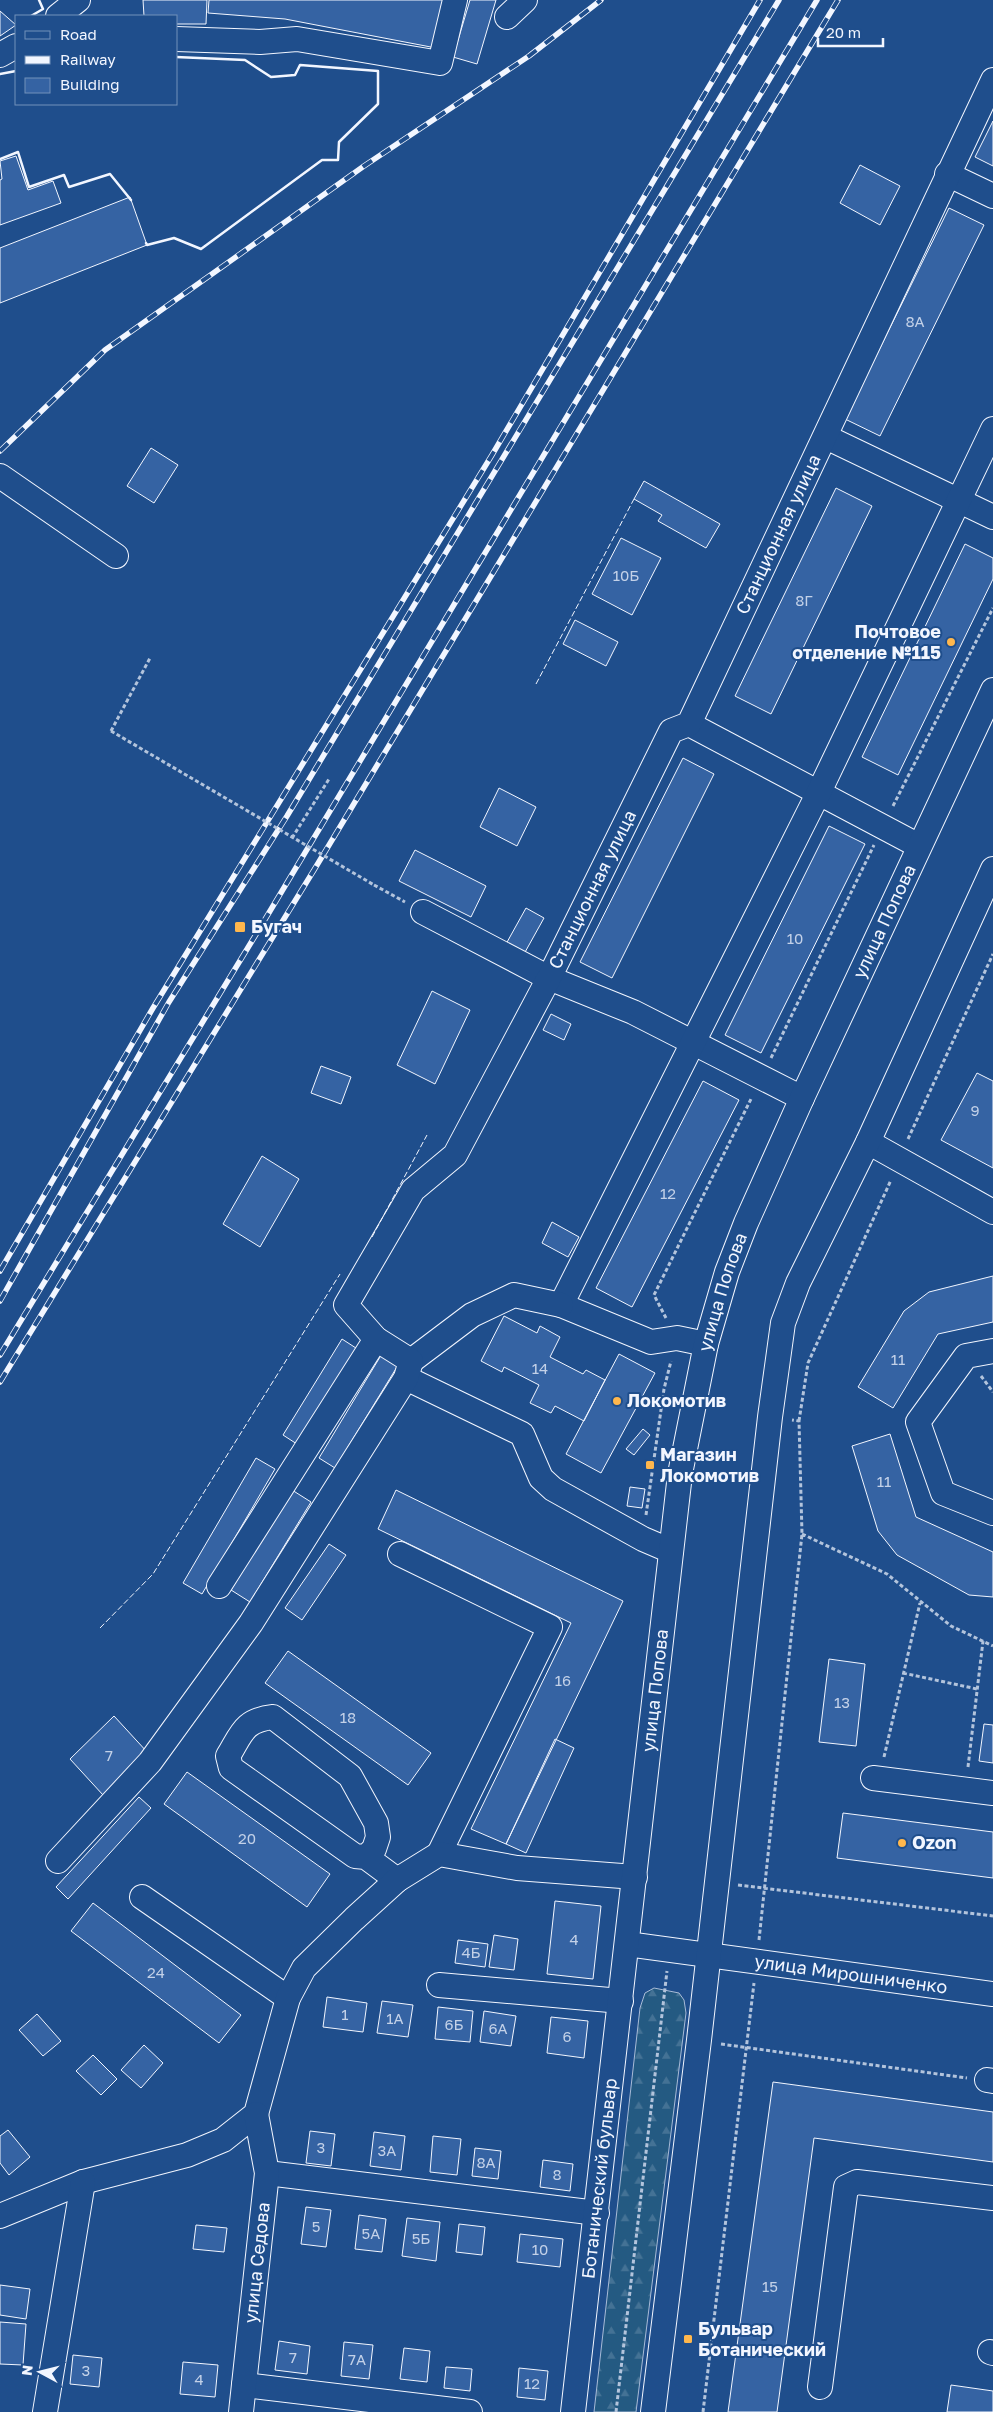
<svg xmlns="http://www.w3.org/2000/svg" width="993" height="2412" font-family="'Golos Text',sans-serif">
  <defs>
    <pattern id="forest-firs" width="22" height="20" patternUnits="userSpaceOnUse" patternTransform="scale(1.25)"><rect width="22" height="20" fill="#245a82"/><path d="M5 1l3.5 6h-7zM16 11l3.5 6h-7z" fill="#447295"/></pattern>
  </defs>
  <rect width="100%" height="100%" fill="#1f4e8c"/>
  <path fill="url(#forest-firs)" stroke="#a8bbd7" d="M 654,1988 L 679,1993 L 684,2000 L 686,2013 L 636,2412 L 594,2412 L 640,2008 L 645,1993 Z"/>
  <path fill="#3563a3" stroke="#f2f6ff" d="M 143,0 L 207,0 L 206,24 L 176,24 L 176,16 L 144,16 Z
    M 209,0 L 446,0 L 436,48 L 285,19 L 208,13 Z
    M 470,0 L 496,0 L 477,64 L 453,57 Z
    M 0,11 L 16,25 L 0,36 Z
    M 993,121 L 993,166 L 975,157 Z
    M 16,156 L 28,190 L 53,181 L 61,203 L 0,225 L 0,180 L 2,179 L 0,161 Z
    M 860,165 L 900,186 L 880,225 L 840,203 Z
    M 130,197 L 147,245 L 0,303 L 0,248 Z
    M 949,208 L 984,225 L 880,436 L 845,419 Z
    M 151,448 L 178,465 L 154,503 L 127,486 Z
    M 644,481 L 720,524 L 706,548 L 658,521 L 662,515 L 634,499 Z
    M 836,488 L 872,506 L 771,714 L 735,696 Z
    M 621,538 L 661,558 L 632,615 L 592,594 Z
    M 965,544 L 993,558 L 993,579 L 898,775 L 862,757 Z
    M 575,620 L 618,642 L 606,666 L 563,644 Z
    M 683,758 L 714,774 L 612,978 L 580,962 Z
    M 499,788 L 536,807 L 517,846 L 480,827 Z
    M 829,826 L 865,844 L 761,1053 L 725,1035 Z
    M 415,850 L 486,886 L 471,917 L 399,881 Z
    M 526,908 L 544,918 L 524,954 L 506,944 Z
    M 432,991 L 470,1010 L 435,1084 L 397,1065 Z
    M 551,1014 L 571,1024 L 564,1040 L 543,1030 Z
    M 321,1066 L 351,1077 L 341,1104 L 311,1093 Z
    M 977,1073 L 993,1081 L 993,1168 L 941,1140 Z
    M 703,1081 L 739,1100 L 632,1307 L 596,1288 Z
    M 262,1156 L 299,1179 L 260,1247 L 223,1224 Z
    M 552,1222 L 579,1237 L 568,1257 L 542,1243 Z
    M 993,1276 L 993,1322 L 938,1334 L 893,1408 L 858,1387 L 904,1311 L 929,1292 Z
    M 504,1316 L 537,1333 L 540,1326 L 560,1337 L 550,1357 L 583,1374 L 586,1370 L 605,1380 L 584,1421 L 555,1406 L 551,1413 L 530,1403 L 539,1385 L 504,1367 L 502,1372 L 481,1361 Z
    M 342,1339 L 359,1350 L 300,1446 L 283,1435 Z
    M 383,1352 L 400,1362 L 335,1468 L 319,1458 Z
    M 619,1354 L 655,1373 L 601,1473 L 566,1454 Z
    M 643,1429 L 650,1435 L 634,1455 L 626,1449 Z
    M 890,1434 L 916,1517 L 993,1552 L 993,1597 L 969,1595 L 897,1555 L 878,1531 L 852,1446 Z
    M 256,1458 L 275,1469 L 202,1594 L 183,1583 Z
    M 630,1487 L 645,1489 L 642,1508 L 627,1506 Z
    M 292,1490 L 311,1502 L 250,1602 L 231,1590 Z
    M 396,1490 L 623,1601 L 506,1844 L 471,1829 L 571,1623 L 378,1529 Z
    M 329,1544 L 346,1555 L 302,1620 L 285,1608 Z
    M 288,1651 L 431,1753 L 408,1785 L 265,1683 Z
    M 829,1659 L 865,1664 L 856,1746 L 819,1742 Z
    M 114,1716 L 148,1753 L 103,1795 L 70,1759 Z
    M 984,1724 L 993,1725 L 993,1763 L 979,1761 Z
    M 555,1739 L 574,1748 L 526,1853 L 506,1844 Z
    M 187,1772 L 330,1874 L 307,1907 L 164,1804 Z
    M 139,1797 L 151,1808 L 68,1899 L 56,1887 Z
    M 843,1813 L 993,1832 L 993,1878 L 837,1858 Z
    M 555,1901 L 601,1906 L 593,1979 L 547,1974 Z
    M 93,1903 L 241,2015 L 219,2043 L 71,1931 Z
    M 494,1935 L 518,1939 L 514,1970 L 489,1967 Z
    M 458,1940 L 488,1944 L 485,1967 L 455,1963 Z
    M 327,1997 L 367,2003 L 363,2032 L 323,2027 Z
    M 382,2001 L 413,2005 L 408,2037 L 377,2033 Z
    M 438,2007 L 473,2011 L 470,2042 L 435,2039 Z
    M 484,2011 L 516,2016 L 511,2046 L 480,2042 Z
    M 37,2014 L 61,2041 L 43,2056 L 19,2030 Z
    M 551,2017 L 588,2021 L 584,2058 L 547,2053 Z
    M 144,2045 L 163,2063 L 141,2088 L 121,2070 Z
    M 93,2055 L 117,2079 L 101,2095 L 76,2071 Z
    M 773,2082 L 993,2112 L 993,2162 L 814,2138 L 777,2412 L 728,2412 Z
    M 8,2130 L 30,2157 L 9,2175 L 0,2163 L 0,2136 Z
    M 310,2131 L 335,2134 L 331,2166 L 306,2163 Z
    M 374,2132 L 405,2136 L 401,2170 L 370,2166 Z
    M 433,2136 L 461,2139 L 457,2175 L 430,2172 Z
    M 475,2148 L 501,2151 L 498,2179 L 472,2176 Z
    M 543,2160 L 573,2164 L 570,2191 L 540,2187 Z
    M 306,2207 L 331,2210 L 326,2247 L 301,2244 Z
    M 359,2215 L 386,2219 L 382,2252 L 355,2249 Z
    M 407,2218 L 440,2222 L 436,2261 L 402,2256 Z
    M 459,2224 L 485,2227 L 482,2255 L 456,2252 Z
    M 196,2225 L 227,2228 L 224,2252 L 193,2249 Z
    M 520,2234 L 563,2239 L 560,2267 L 517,2262 Z
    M 0,2285 L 30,2289 L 26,2319 L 0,2315 Z
    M 0,2322 L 26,2324 L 23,2365 L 0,2364 Z
    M 279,2341 L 310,2346 L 307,2374 L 275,2370 Z
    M 344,2342 L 373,2345 L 369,2379 L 341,2376 Z
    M 404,2348 L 430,2351 L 427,2382 L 400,2379 Z
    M 73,2355 L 102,2358 L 99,2387 L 70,2384 Z
    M 183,2362 L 218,2365 L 215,2397 L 180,2394 Z
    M 446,2367 L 472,2369 L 470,2391 L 444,2388 Z
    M 519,2368 L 548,2371 L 545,2400 L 517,2397 Z
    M 951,2385 L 993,2391 L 993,2412 L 947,2412 Z"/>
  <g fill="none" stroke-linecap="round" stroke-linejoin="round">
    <defs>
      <g id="minor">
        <path d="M 58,16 L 78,0"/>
        <path d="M 507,17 L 525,0"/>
        <path d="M 176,39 L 260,42 L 297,39 L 440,63 L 455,0"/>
        <path d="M 0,55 L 16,46"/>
        <path d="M 947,174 L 993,196"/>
        <path d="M 826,437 L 993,517"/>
        <path d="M 0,476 L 116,556"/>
        <path d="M 689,724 L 919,846"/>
        <path d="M 423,912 L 549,978 L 633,1012 L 802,1098"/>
        <path d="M 868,1142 L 993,1212"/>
        <path d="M 706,1344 L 677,1338 L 651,1342 L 561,1305 L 819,792 L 993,429"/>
        <path d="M 993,1351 L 966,1356 L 918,1422 L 943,1493 L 993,1513"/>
        <path d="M 411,1361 L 472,1315 L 514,1295 L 561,1305"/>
        <path d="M 406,1378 L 522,1434 L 541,1478 L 553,1489 L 643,1539 L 671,1551"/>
        <path d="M 400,1554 L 550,1627 L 439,1854"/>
        <path d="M 219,1586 L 376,1339"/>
        <path d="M 873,1778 L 993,1793"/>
        <path d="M 366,1857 L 374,1849 L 378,1837 L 376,1823 L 350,1776 L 273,1717 C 244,1720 242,1733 228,1756 L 231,1768 L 355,1856 L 366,1857 L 397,1880"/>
        <path id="s1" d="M 58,1861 L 150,1762 L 251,1623 L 406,1378 L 411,1361 L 376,1339 L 346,1305 L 413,1190 L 455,1155 L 549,978 L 671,731 L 689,724 L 993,80"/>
        <path d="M 142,1897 L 288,1998"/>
        <path id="s2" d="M 627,1944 L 993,1994"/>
        <path d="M 439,1985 L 621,2001"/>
        <path d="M 987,2080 L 993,2081"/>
        <path d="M 267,2173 L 597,2213"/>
        <path d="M 0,2216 L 83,2182 L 187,2155 L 223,2140 L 256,2114 L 288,1998 L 304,1968 L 354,1919 L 397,1880 L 439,1854 L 517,1868 L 635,1877"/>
        <path d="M 990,2352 L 993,2353"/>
        <path d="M 244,2385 L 470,2412"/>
        <path d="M 820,2387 L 846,2187 L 857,2182 L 993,2198"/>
        <path d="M 45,2412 L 83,2182"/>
        <path id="s3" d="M 241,2412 L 267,2173 L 256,2114"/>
        <path id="s4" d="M 573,2412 L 680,1474 L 706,1344 L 727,1272 L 746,1223 L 802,1098 L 993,690"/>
        <path d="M 653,2412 L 699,2040 L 770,1417 L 783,1323 L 798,1283 L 868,1142 L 993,869"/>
      </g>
    </defs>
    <use href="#minor" stroke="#f2f6ff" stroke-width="26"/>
    <path stroke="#b3c4dc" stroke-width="3" stroke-dasharray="4 2.5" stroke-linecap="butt" d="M 111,731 L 150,658
      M 893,806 L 993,608
      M 292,838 L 329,779
      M 374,885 L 405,902
      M 771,1058 L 874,845
      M 908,1139 L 993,954
      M 666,1318 L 654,1295 L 752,1097
      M 981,1376 L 993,1392
      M 799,1421 L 808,1363 L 891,1180
      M 646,1515 L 664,1389 L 671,1361
      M 802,1534 L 887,1574 L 951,1626 L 993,1646
      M 903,1673 L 977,1689
      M 884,1757 L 920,1603
      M 968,1767 L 983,1641
      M 738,1885 L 993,1916
      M 759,1940 L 802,1534 L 799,1421 L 792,1420
      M 721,2044 L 967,2078
      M 616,2412 L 667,1971
      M 703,2412 L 754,1983"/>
    <use href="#minor" stroke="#1f4e8c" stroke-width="24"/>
    <defs>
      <path id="rail" d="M 0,451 L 105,350 L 364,166 L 529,56 L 601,0
        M 0,1271 L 153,1008 L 492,455 L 760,0
        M 0,1301 L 169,1002 L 287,816 L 779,0
        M 0,1355 L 255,936 L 817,0
        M 0,1382 L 314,870 L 838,0"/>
    </defs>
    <use href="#rail" stroke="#f2f6ff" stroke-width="5.5"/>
    <use href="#rail" stroke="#1f4e8c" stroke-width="4" stroke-dasharray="11" stroke-linecap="butt"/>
    <path stroke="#b3c4dc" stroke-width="3" stroke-dasharray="4 2.5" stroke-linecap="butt" d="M 111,731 L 374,885"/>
    <path stroke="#f2f6ff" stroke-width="1" stroke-dasharray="6 2.5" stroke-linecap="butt" d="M 536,684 L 634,499
      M 372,1237 L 427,1135
      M 100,1628 L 153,1574 L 340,1274"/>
    <path stroke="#f2f6ff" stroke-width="2.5" d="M 31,16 L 43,9 L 39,0
      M 0,74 L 16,71
      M 0,159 L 18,152 L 29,187 L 64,175 L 69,187 L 110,174 L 131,200
      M 146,243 L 147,245 L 174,238 L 201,249 L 322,160 L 338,160 L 339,142 L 378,104 L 378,71 L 300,65 L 295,75 L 271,77 L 245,60 L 176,57"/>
  </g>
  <g fill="#ffb74d" stroke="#1f4e8c" stroke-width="2">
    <circle cx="951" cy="642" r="5"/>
    <rect x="234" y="921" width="12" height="12" rx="2.5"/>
    <circle cx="617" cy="1401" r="5"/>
    <rect x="645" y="1460" width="10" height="10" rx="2.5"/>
    <circle cx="902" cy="1843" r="5"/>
    <rect x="683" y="2334" width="10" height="10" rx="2.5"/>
  </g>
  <g text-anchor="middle" stroke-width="4" stroke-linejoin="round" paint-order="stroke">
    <g font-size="15" fill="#c3d1e8">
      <text x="915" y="327">8А</text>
      <text x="626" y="581">10Б</text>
      <text x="804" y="606">8Г</text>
      <text x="795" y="944">10</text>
      <text x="975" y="1116">9</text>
      <text x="668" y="1199">12</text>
      <text x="898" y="1365">11</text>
      <text x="540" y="1374">14</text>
      <text x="884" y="1487">11</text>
      <text x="563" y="1686">16</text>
      <text x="842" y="1708">13</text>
      <text x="348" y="1723">18</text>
      <text x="109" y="1761">7</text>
      <text x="247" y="1844">20</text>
      <text x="574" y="1945">4</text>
      <text x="471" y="1958">4Б</text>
      <text x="156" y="1978">24</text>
      <text x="345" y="2020">1</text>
      <text x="395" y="2024">1А</text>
      <text x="454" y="2030">6Б</text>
      <text x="498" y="2034">6А</text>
      <text x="567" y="2042">6</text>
      <text x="321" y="2153">3</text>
      <text x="387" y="2156">3А</text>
      <text x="486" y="2168">8А</text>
      <text x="557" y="2180">8</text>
      <text x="316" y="2232">5</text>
      <text x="371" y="2239">5А</text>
      <text x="421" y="2244">5Б</text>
      <text x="540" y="2255">10</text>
      <text x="770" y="2292">15</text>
      <text x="293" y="2363">7</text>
      <text x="357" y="2365">7А</text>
      <text x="86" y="2376">3</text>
      <text x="199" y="2385">4</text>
      <text x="532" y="2389">12</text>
    </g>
    <g font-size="18" fill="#f2f6ff" stroke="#1f4e8c">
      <text dy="6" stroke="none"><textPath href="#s1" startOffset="1594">Станционная улица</textPath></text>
      <text dy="6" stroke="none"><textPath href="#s1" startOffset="1188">Станционная улица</textPath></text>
      <text dy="6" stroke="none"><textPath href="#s4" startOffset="1536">улица Попова</textPath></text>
      <text dy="6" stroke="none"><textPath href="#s4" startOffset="1131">улица Попова</textPath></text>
      <text dy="6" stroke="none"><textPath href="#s4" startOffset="726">улица Попова</textPath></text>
      <text dy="6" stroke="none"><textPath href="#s2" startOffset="226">улица Мирошниченко</textPath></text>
      <text dy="6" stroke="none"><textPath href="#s4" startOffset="235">Ботанический бульвар</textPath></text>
      <text dy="6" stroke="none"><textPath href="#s3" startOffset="150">улица Седова</textPath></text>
    </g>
    <g font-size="18" font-weight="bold" fill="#f2f6ff" stroke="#1f4e8c" text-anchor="start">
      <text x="941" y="638" text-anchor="end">Почтовое<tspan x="941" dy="21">отделение №115</tspan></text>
      <text x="251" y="933">Бугач</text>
      <text x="627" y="1407">Локомотив</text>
      <text x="660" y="1461">Магазин<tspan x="660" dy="21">Локомотив</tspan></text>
      <text x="912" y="1849">Ozon</text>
      <text x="698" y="2335">Бульвар<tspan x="698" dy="21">Ботанический</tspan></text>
    </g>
  </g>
  <rect x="15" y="15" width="162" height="90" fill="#1f4e8c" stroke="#7391ba"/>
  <rect x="25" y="31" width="25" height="8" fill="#1f4e8c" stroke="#7391ba"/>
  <text x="60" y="40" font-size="15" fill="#f2f6ff">Road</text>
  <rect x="25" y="56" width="25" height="8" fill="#f2f6ff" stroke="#7391ba"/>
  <text x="60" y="65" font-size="15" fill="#f2f6ff">Railway</text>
  <rect x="25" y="78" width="25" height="15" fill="#3563a3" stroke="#7391ba"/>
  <text x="60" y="90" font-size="15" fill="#f2f6ff">Building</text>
  <g transform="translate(40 2372) rotate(277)" stroke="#1f4e8c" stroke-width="4" paint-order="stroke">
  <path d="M0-4L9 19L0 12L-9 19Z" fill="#f2f6ff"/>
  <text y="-8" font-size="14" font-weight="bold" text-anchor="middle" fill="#f2f6ff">N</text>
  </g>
  <path d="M818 38v8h65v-8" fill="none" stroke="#f2f6ff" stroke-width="2.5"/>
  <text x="826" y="38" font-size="15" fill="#f2f6ff" stroke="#1f4e8c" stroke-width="4" paint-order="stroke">20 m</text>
</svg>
